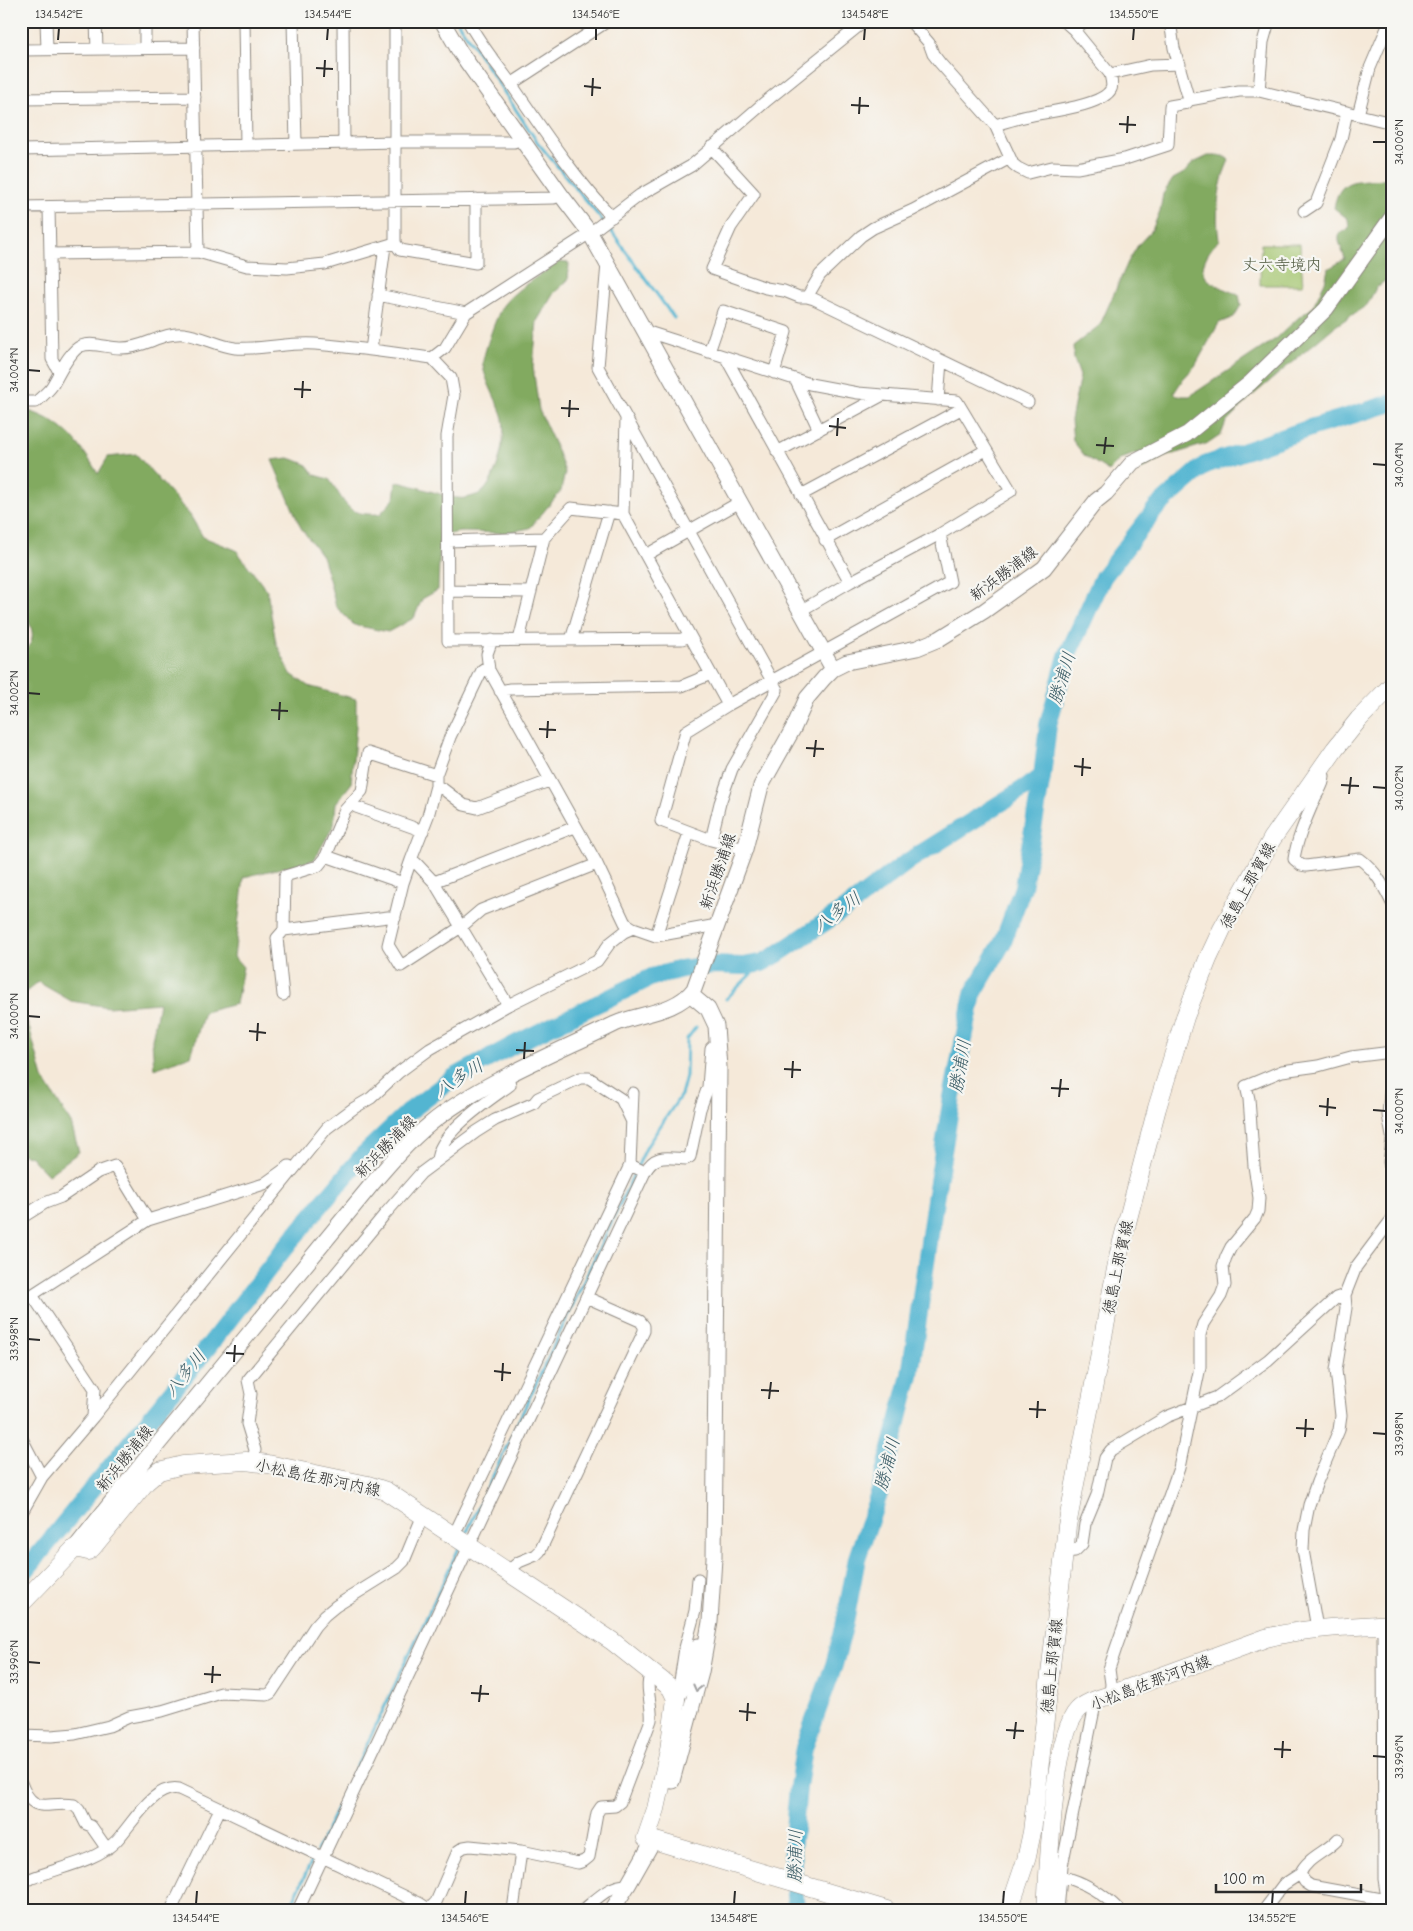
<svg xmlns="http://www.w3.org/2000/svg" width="1413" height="1931" font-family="'Comic Neue','Klee One',sans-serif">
  <rect width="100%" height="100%" fill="#f6f6f2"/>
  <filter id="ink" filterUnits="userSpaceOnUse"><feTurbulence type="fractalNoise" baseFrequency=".02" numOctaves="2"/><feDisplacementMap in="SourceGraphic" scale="10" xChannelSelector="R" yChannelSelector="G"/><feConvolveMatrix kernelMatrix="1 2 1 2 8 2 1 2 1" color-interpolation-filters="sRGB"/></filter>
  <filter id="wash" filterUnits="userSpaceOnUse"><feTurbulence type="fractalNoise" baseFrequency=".0096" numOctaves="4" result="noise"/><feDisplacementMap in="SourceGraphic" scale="20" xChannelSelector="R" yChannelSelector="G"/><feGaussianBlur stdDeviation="1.12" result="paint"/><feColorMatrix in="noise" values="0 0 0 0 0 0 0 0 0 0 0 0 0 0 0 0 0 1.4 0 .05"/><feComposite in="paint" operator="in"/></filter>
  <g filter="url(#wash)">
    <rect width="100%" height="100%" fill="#f5e9d9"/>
    <path fill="#a3c56d" stroke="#67784c" d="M 1261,244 L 1300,244 L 1303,285 L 1260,285 Z"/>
    <path fill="#82aa60" stroke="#566a46" d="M 1208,156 L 1224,156 L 1229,160 C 1218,184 1215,214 1219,240 C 1210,249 1194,270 1210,281 C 1218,287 1229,291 1239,295 L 1241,305 L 1234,317 L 1219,323 L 1195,366 L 1183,379 L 1174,393 L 1177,396 L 1190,396 L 1277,338 L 1298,318 L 1312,308 L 1325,282 L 1328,269 L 1345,259 L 1339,241 L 1339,234 L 1349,228 L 1348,219 L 1334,208 C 1340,170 1366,185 1392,177 L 1392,275 L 1376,288 L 1367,305 L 1334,327 L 1252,396 L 1226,422 L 1221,435 L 1209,443 L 1164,457 L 1141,470 L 1137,453 L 1121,459 L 1109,471 L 1085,456 L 1073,441 L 1071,420 L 1080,376 L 1074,359 L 1073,346 L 1100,325 L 1128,262 L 1138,245 L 1152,230 L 1160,211 L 1163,194 L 1173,179 L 1184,173 L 1193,163 Z
      M 559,262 L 569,263 L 568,280 L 554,293 L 537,321 L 533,367 L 539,410 L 555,445 L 565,472 L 561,491 L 530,528 L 504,533 L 460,532 L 440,536 L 438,590 L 422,599 L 414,618 L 388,632 L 354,625 L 336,607 L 329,579 L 322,556 L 301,528 L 272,460 L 289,458 L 306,464 L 315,475 L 329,479 C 347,504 345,516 380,514 L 394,499 L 396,482 C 414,484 453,501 466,498 C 470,497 477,495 481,493 C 497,482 508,432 502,415 C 498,402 481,373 483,361 C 485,349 497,313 504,304 C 519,286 541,275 559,262 Z
      M 21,409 C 60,418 79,441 98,474 L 108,457 L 136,454 L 190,515 L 203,537 L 236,550 L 267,591 L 276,643 L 291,674 L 308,686 L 356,699 L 356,726 L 351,784 L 336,803 L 334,825 L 314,860 L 244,877 L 234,957 L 243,967 L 236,1004 L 204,1012 L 191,1056 L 154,1069 L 152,1040 L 159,1003 L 108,1007 L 71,1001 L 38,982 L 21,996 L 21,653 C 46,636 22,618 21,598 C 19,535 21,472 21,409 Z
      M 21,1008 L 30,1030 L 43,1078 L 71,1123 L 79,1152 L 48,1175 L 30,1156 L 21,1154 Z"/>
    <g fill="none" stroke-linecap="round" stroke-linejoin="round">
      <path stroke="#52b5d1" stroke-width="3" d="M 457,21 L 538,143 L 612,232 L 674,318
        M 726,999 L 762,963
        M 465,1536 L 647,1146 L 681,1095 L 686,1076 L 687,1039 L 696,1027
        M 317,1851 L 460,1546
        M 289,1910 L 314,1856"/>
      <path stroke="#52b5d1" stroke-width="18" d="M 21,1576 L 201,1356 L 283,1250 L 364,1154 L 407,1113 L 453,1078 L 521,1041 L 652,977 L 681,969 L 712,965 L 744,966 L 762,963 L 776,955 L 852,904 L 907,862 L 1042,777
        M 796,1910 L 792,1851 L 798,1787 L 804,1748 L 834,1665 L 844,1627 L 857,1558 L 881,1488 L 910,1375 L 935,1200 L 952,1097 L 973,994 L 1003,942 L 1023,887 L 1042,777 L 1048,725 L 1067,656 L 1103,577 L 1157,507 L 1205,465 L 1313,427 L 1392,403"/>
    </g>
  </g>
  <g filter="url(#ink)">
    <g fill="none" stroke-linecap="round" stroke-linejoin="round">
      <defs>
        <path id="street" d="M 46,21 L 47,49
          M 96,21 L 97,49
          M 145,21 L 145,48
          M 193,21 L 198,252
          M 244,21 L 246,145
          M 293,21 L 296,144
          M 343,21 L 344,143
          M 395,21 L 395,243 L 400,250 L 476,263 L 476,199
          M 468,21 C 480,44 497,64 512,85 C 543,130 573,176 612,217
          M 910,21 L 929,43 L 933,54 L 940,63 L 995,125 L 1013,164 L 1018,168 L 1028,173 L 1052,167 L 1077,168 L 1125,159 L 1168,145 L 1170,106 L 1187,103 L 1189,100
          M 1064,21 L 1074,30 L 1110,74 L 1151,65 L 1180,64
          M 1170,21 L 1174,48 L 1189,100 L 1239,91 L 1259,91 L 1392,123
          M 1074,30 L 1085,21
          M 21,50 L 194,48
          M 511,84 L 608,21
          M 1259,91 L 1263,42 L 1269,21
          M 21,99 L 195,97
          M 1358,115 L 1370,68 L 1390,21
          M 995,125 C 1006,122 1017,118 1028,116 C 1046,112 1103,106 1111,89 C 1113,85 1111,79 1110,74
          M 711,147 L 754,194 L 731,227 L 712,269 L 766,288 L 784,291 L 799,297 L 807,297 L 814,299 L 1028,402
          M 21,150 L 396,142 L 514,142 L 521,139
          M 21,207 L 554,198 L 561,195
          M 49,207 L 52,359 L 59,372
          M 1304,211 L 1316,203 L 1341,139 L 1347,112
          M 50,254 L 198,252 L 247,266 L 287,268 L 325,264 L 395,243
          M 607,264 L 598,367 L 777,690 L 732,769 L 720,803 L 711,840
          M 378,295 L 466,313
          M 807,297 L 820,275 L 861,236 L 873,228 L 913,210 L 1010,158
          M 645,331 L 810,384 L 858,393 L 957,401 L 1011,491 L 940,534 L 850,582 L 800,611
          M 371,350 L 385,246
          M 709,352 L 723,311 L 786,332 L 774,373
          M 432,358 L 451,378 L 454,395 L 447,436 L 448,641 L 682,639 L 690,636
          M 726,358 L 850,582
          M 795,379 L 819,430
          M 938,400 L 941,361
          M 21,402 L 36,402 C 41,397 48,392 52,386 C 59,375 69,351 81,346 C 94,341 109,349 122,348 C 145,348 161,332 184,334 C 202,336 218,346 235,348 C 262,350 289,342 315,344 C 354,347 393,353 432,358 L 445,348 L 466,313 L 590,233 L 640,195 L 691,166 L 765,102 L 865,21
          M 626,420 L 623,514 L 728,705
          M 777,452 L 883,395
          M 801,495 L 961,409
          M 825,540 L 986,450
          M 448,541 L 544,538 L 571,508 L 623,514
          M 646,555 L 740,502
          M 448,591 L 531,592
          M 492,640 L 487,654 L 489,670 L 597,864 L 625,923 L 633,928 L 656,936 L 717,925
          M 519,640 L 544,538
          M 571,640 L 609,512
          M 488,666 L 482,670 L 450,737 L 436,775 L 436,786 L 428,816 L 411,860 L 416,863 L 434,882 L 508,1005
          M 500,691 L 509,689 L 682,686 L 711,674
          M 1319,771 L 1324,776 C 1324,785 1319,790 1315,798 C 1307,817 1297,838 1294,859 L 1301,865 L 1306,866 L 1360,859 C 1376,871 1383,885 1392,903
          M 436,786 L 443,789 L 464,805 L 477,808 L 549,781
          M 351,803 L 356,807 L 423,831
          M 745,849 L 711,840 L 661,821 L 686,731 L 728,705 L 950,582 L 940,534
          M 326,856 L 318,866 L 285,876 L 284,930 L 388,917 L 395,918
          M 411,860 L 403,883 L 388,945 L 401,966 L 461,927 L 481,910 L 597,864
          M 434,882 L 575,827
          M 403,883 L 326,856 L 345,810 L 362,791 L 368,753 L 436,775
          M 656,936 L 689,833
          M 283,995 L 277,938 L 284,930
          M 1392,1072 L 1388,1115 L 1392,1136
          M 633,1093 L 630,1165 L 645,1172 C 655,1153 668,1158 686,1159 L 690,1157 L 700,1109 L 708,1087 L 711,1048 L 718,1042
          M 1392,1140 L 1389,1162 L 1392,1180
          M 437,1161 C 438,1133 488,1101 510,1085 L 508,1076
          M 21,1218 L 45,1203 L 61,1197 L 98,1172 L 115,1166 L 148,1220
          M 32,1295 L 95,1389 L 93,1416
          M 21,1302 L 148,1220 L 264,1184 L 289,1166
          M 21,1437 L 42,1477
          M 253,1462 L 255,1450 L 247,1424 L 251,1394 L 248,1380 L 385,1214 L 421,1173 L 476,1132 L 495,1120 L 534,1103 L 538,1098 L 580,1078 L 589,1078 L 621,1099 L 632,1122
          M 21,1514 L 42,1477 L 93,1417 L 327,1128 L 354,1108 L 371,1098 L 399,1072 L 430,1049 L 508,1005 L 597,961 L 610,943 L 624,932 L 633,928
          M 454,1535 L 630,1165
          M 1064,1552 L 1075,1551 L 1082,1544 L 1085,1524 L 1097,1495 L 1105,1458 L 1111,1450 L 1166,1417 L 1217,1397 L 1268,1360 L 1336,1298 L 1345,1295
          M 508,1571 L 519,1562 L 536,1555 L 540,1551 L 644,1331 L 644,1326 L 640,1321 L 586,1297
          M 21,1585 L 32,1594
          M 1383,1625 L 1384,1879 L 1389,1910
          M 1317,1628 L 1303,1550 L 1304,1530 L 1309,1505 L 1317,1482 L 1339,1430 L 1341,1416 L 1336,1370 L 1346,1308 L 1345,1295 L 1356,1267 L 1392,1219
          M 680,1681 L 685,1648 L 695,1611 L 698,1579
          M 1110,1695 L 1111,1684 L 1109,1669 L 1116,1648 L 1179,1468 L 1200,1367 L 1200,1335 L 1203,1324 L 1221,1296 L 1225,1285 L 1223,1266 L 1226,1257 L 1231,1247 L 1255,1218 L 1258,1211 L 1259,1198 L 1254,1166 L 1249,1099 L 1246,1086 L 1282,1071 L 1318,1066 L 1351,1057 L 1392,1052
          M 21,1735 L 51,1736 L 75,1734 L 109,1726 L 129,1717 L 162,1711 L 221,1693 L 267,1695 L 271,1693 L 315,1626 L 325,1615 L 336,1606 L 397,1568 L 404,1561 L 423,1515
          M 21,1783 C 34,1818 48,1800 74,1805 L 79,1810 L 86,1824 L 91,1826 L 107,1849
          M 1338,1839 C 1327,1852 1307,1857 1300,1874 L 1305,1882 L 1311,1886 L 1387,1900
          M 521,1851 L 578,1863 L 584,1861 L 589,1857 L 597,1813 L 601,1807 L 615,1806 L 620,1802 L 651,1720 C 653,1705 643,1684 652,1672
          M 1061,1876 C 1084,1882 1102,1892 1119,1910
          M 21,1883 C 50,1868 92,1865 116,1841 C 132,1825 153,1784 179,1789 L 419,1903 L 430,1910
          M 429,1909 L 436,1902 L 458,1851 L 464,1847 L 470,1846 L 521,1851 L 513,1910
          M 171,1910 L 220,1809
          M 298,1910 L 645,1172
          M 583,1910 C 597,1899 610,1884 628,1885
          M 1058,1910 L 1062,1866 L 1096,1700
          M 1264,1910 L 1283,1885 L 1300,1874"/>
        <path id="secondary" d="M 442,21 L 460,52 L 561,195 L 590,233 L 833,669
          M 75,1548 L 149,1455 L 372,1184 C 390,1163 408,1142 430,1124 C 480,1083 556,1053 615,1024 C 640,1013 676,1013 694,989 L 745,849 L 761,786 L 794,727 L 807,698 L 824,678 L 833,669 L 847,662 L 917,648 L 939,639 L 984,611 L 1044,568 L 1096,501 L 1106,493 L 1133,462 L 1187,434 L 1250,383 L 1326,309 L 1392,217
          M 676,1699 L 681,1690 L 698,1646
          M 672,1781 L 701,1672 L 710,1622 L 714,1558 L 719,1067 L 716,1026 L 708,1009 L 690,994
          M 612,1910 L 628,1885 L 654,1839"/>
        <path id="primary" d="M 21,1604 L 75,1548 L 88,1551 L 92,1548 L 146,1482 L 159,1471 L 183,1465 L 246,1461 L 268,1464 L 368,1485 L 386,1491 L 612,1641 L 671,1688 L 676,1699 L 669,1750 L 656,1809 L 646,1838 L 887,1910
          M 1009,1910 L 1026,1860 L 1032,1832 L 1067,1526 L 1119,1253 L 1157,1108 L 1185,1017 L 1208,959 L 1222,929 L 1272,839 L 1335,749 L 1359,719 L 1392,685
          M 1046,1910 C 1049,1869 1052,1737 1078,1710 C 1086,1702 1099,1699 1110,1695 L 1266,1638 C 1308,1627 1349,1627 1392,1624"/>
      </defs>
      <use href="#street" stroke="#908a82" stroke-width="13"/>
      <use href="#secondary" stroke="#908a82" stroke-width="17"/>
      <use href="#primary" stroke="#908a82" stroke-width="19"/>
      <use href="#street" stroke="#fff" stroke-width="11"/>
      <use href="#secondary" stroke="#fff" stroke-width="15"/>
      <use href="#primary" stroke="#fff" stroke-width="18"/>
    </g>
    <defs><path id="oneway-chevron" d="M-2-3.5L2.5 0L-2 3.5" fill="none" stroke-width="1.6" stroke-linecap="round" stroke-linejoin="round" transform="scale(1.25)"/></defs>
    <use stroke="#a0a0a0" href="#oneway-chevron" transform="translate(697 1688) rotate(104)"/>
  </g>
  <path fill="none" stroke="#2b2b2b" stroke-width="2" d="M 58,40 L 59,28M 327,40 L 328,28M 596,40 L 596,28M 864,40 L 865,28M 1133,40 L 1134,28M 316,68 L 333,69M 324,77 L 325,60M 584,86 L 601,88M 592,96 L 593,78M 851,105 L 869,106M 859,114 L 860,97M 1119,124 L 1136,125M 1127,133 L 1128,116M 1373,142 L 1386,142M 28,370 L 40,371M 294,389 L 311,390M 302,398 L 303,381M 561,408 L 579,409M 569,417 L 570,400M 829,426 L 846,428M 837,436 L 838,418M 1096,445 L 1114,446M 1104,454 L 1106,437M 1373,464 L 1386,465M 28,693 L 40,694M 271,710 L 288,711M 279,720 L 280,702M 539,729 L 556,730M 547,738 L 548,721M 806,748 L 824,749M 814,757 L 816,740M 1074,766 L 1091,768M 1082,776 L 1083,758M 1341,785 L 1359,786M 1373,787 L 1386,788M 1349,794 L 1351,777M 28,1016 L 40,1017M 249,1031 L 266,1033M 257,1041 L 258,1023M 516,1050 L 534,1051M 524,1059 L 525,1042M 784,1069 L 801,1070M 792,1078 L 793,1061M 1051,1088 L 1069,1089M 1059,1097 L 1061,1079M 1319,1106 L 1336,1108M 1373,1110 L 1386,1111M 1327,1116 L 1328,1098M 28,1339 L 40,1340M 226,1353 L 244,1354M 234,1362 L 235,1345M 494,1371 L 511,1373M 502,1381 L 503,1363M 761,1390 L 779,1391M 769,1399 L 771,1382M 1029,1409 L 1046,1410M 1037,1418 L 1038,1401M 1296,1428 L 1314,1429M 1373,1433 L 1386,1434M 1305,1437 L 1306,1419M 28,1662 L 40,1663M 204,1674 L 221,1675M 212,1683 L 213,1666M 471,1693 L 489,1694M 479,1702 L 481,1685M 739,1711 L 756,1713M 747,1721 L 748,1703M 1006,1730 L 1024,1731M 1014,1739 L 1016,1722M 1274,1749 L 1291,1750M 1373,1756 L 1386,1757M 1282,1758 L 1283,1741M 196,1904 L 197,1891M 465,1904 L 466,1891M 734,1904 L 735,1891M 1003,1904 L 1004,1891M 1272,1904 L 1273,1891"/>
  <g text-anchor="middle" stroke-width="4.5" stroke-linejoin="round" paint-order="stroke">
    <g font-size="16" fill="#4f593f" stroke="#f6f6f2">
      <text x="1282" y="270">丈六寺境内</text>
    </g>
    <g font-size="16" fill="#2b2b2b" stroke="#f6f6f2">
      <text transform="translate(1003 573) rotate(-37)" y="6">新浜勝浦線</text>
      <text transform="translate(717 871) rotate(-71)" y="6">新浜勝浦線</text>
      <text transform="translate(1247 885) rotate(-61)" y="6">徳島上那賀線</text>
      <text transform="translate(385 1146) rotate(-46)" y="6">新浜勝浦線</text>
      <text transform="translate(1117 1267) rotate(-78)" y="6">徳島上那賀線</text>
      <text transform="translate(124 1458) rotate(-51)" y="6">新浜勝浦線</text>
      <text transform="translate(318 1477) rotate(12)" y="6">小松島佐那河内線</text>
      <text transform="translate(1051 1666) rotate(-84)" y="6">徳島上那賀線</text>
      <text transform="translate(1150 1682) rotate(-21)" y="6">小松島佐那河内線</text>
    </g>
    <g font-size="18" font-style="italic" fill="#395b65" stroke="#f6f6f2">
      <text transform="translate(1062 678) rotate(-73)" y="6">勝浦川</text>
      <text transform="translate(837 912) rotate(-36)" y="6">八多川</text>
      <text transform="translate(960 1066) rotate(-80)" y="6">勝浦川</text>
      <text transform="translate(459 1078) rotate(-32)" y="6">八多川</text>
      <text transform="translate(185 1373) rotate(-51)" y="6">八多川</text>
      <text transform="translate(887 1464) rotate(-75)" y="6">勝浦川</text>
      <text transform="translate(795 1856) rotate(-89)" y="6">勝浦川</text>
    </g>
  </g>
  <rect width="1413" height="1931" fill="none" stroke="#f6f6f2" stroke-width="55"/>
  <path d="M1216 1884v8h145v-8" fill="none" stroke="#2b2b2b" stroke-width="2.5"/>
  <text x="1223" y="1884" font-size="15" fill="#2b2b2b" stroke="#f6f6f2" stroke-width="4" paint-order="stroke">100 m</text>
  <rect x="28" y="28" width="1358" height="1876" fill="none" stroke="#2b2b2b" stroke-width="2"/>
  <g font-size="12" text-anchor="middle" fill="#2b2b2b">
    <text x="59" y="18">134.542°E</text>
    <text x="328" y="18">134.544°E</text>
    <text x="596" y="18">134.546°E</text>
    <text x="865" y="18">134.548°E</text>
    <text x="1134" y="18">134.550°E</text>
    <text transform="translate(1399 142) rotate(-90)" y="4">34.006°N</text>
    <text transform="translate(14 370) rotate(-90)" y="4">34.004°N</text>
    <text transform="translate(1399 465) rotate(-90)" y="4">34.004°N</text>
    <text transform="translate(14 693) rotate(-90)" y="4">34.002°N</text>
    <text transform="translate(1399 788) rotate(-90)" y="4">34.002°N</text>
    <text transform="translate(14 1016) rotate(-90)" y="4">34.000°N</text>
    <text transform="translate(1399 1111) rotate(-90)" y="4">34.000°N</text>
    <text transform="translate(14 1339) rotate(-90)" y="4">33.998°N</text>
    <text transform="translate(1399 1434) rotate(-90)" y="4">33.998°N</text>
    <text transform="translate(14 1662) rotate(-90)" y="4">33.996°N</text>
    <text transform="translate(1399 1757) rotate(-90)" y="4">33.996°N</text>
    <text x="196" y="1922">134.544°E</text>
    <text x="465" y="1922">134.546°E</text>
    <text x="734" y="1922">134.548°E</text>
    <text x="1003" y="1922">134.550°E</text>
    <text x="1272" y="1922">134.552°E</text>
  </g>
</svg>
